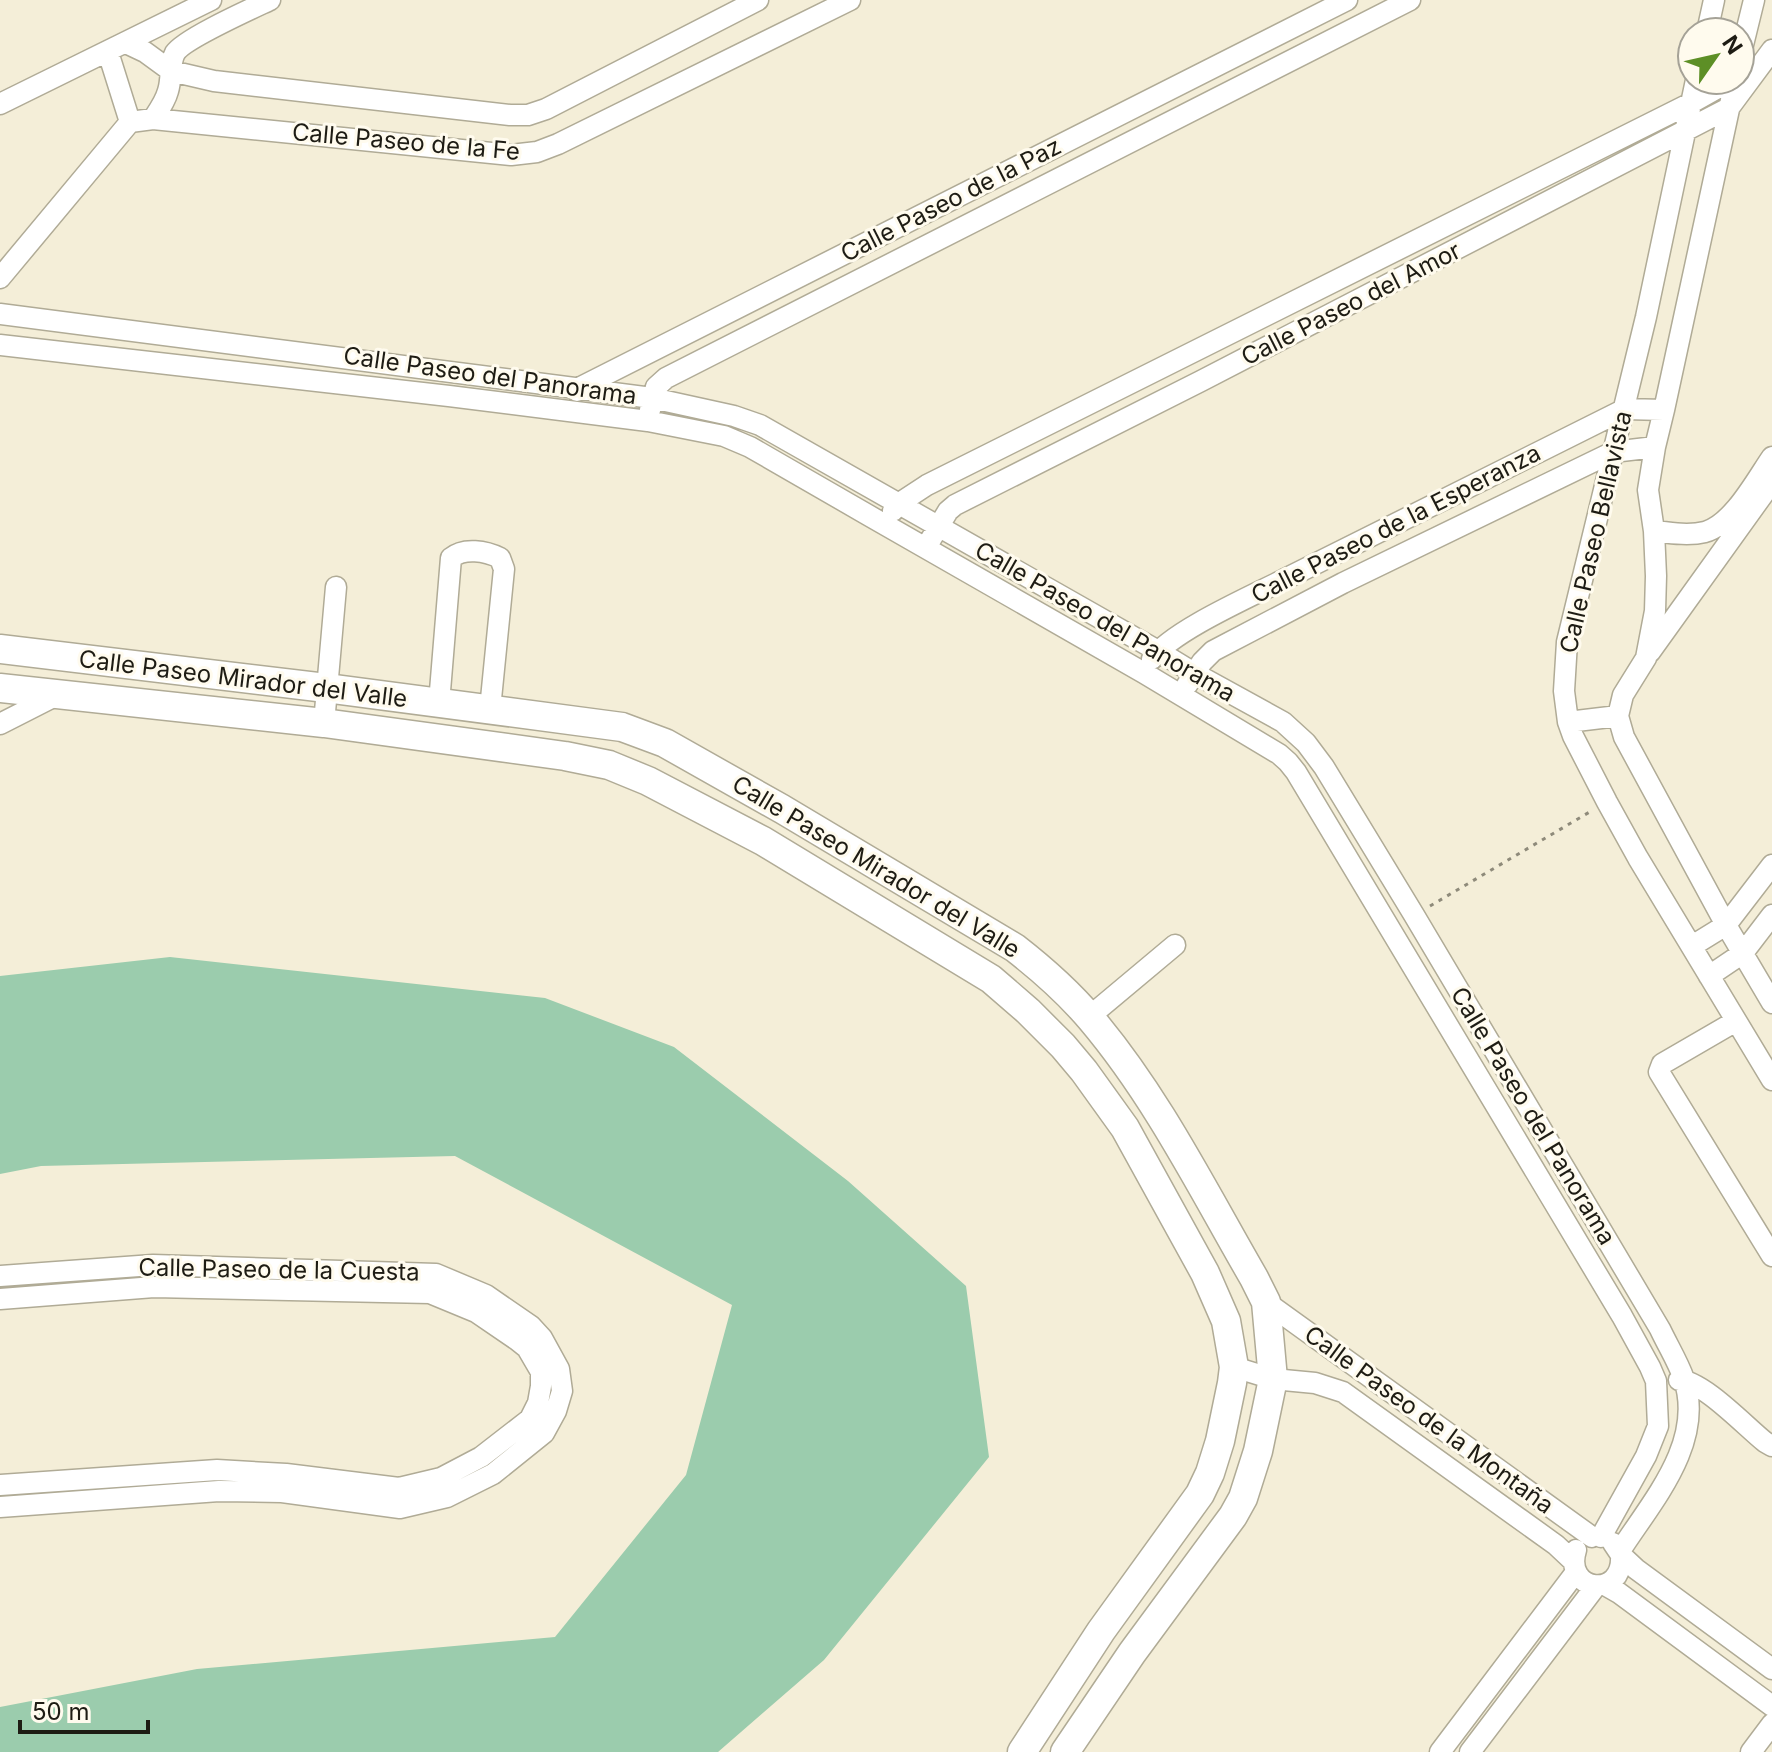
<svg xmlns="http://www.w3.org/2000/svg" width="1772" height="1752" font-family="Inter,sans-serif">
  <rect width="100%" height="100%" fill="#f4eed8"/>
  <path fill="#9bccad" d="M 170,957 L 545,998 L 674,1047 L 848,1181 L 966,1286 L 989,1457 L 824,1660 L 718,1752 L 0,1752 L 0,1707 L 197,1669 L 555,1637 L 686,1475 L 732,1305 L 455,1156 L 41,1166 L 0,1174 L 0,976 Z"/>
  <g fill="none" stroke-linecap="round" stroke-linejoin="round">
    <defs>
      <path id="street" d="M 1707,32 L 1714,0
        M 126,43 L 145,52 L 171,71 L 214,81 L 510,115 L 528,115 L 546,109 L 758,0
        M 108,52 L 130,122
        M 1740,57 L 1754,0
        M 1696,80 L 1646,317 L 1567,642 L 1564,691 L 1568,722 L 1573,736 L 1607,802 L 1638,858 L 1772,1080
        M 1731,100 L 1664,410 L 1655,447 L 1648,490 L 1654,531 L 1656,576 L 1655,611 L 1646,658 L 1623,695 L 1618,716 L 1624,737 L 1726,925 L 1772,1003
        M 0,104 L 211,0
        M 153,119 C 159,110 165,102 168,91 C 172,79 169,64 175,53 C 184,39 251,9 270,0
        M 0,278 L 130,122 L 153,119 L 511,155 L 537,152 L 558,144 L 850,0
        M 0,314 L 652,398 L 734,416 L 760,425 L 1158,651 L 1194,673 L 1283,722 L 1306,743 L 1324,767 L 1414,915 L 1660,1329 C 1668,1346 1678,1362 1684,1379 C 1705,1443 1652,1501 1620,1551
        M 0,345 L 449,396 L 648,421 L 724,436 L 750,447 L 868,515 L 1144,673 L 1279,754 L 1288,762 L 1296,772 L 1622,1316 L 1650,1367 L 1656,1381 L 1658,1426 L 1646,1456 L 1601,1537
        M 577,391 L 577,389 L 1347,0
        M 650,410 L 656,387 L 666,378 L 1410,0
        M 893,511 L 898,504 L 927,485 L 1691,103 L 1732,80
        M 1654,531 C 1670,533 1689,536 1705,532 C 1733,524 1756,480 1772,457
        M 931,539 L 948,511 L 955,505 L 1201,381 L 1729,108 L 1772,50
        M 1650,652 L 1772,482
        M 1152,659 C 1171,631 1254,595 1287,578 C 1399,521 1512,465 1625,409 L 1664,410
        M 1187,685 L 1202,662 L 1213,651 L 1343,583 L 1613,452 L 1655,447
        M 439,703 L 451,558 C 464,547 486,551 500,558 L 504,569 L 490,709
        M 1568,722 L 1618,716
        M 324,723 L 336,587
        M 0,724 L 57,695
        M 1692,946 L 1726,925 L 1772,865
        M 1709,976 L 1743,953 L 1772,915
        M 1089,1017 L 1175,945
        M 1736,1021 L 1662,1064 L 1659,1072 L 1772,1256
        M 0,1276 L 153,1265 L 436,1274 L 486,1295 L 531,1326 L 542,1338 L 559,1369 L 562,1391 L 556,1411 L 544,1433 L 493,1474 L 447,1497 L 400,1508 L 282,1492 L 219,1491 L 0,1507
        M 0,1299 L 154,1287 L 430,1293 L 476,1312 L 517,1340 L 527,1348 L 541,1372 L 541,1386 L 538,1403 L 530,1419 L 481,1457 L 441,1478 L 399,1488 L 286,1474 L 217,1470 L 0,1485
        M 1266,1302 L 1592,1537
        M 1234,1367 L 1273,1379 L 1315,1383 L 1343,1392 L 1556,1545 L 1573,1561
        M 1679,1380 C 1703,1381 1745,1426 1765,1442 L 1772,1446
        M 1613,1543 L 1621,1555 L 1636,1569 L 1772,1669
        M 1576,1550 C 1563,1592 1624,1600 1621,1555
        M 1605,1585 L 1619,1593 L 1772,1706
        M 1440,1752 L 1576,1572
        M 1470,1752 L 1596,1586
        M 1751,1752 L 1772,1724"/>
      <path id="secondary" d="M 0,649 L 326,688 L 622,727 L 665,743 L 782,809 L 1015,948 C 1042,969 1069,993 1091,1019 C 1157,1097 1203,1190 1254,1278 L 1266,1302 L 1273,1379 L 1258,1451 L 1243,1498 L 1233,1516 L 1132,1653 L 1065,1752
        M 0,688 L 324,723 L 565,756 L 609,765 L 648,781 L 763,841 L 991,979 L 1028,1011 L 1063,1046 L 1084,1071 L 1125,1128 L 1205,1273 L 1226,1321 L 1234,1367 L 1232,1383 L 1220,1441 L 1210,1473 L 1200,1494 L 1101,1631 L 1022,1752"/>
    </defs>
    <use href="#street" stroke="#b0ab96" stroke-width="23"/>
    <use href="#secondary" stroke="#b0ab96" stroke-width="31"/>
    <path stroke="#8e8a7a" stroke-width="3" stroke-dasharray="4 6" stroke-linecap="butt" d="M 1430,906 L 1593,810"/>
    <use href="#street" stroke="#fff" stroke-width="20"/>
    <use href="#secondary" stroke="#fff" stroke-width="28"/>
  </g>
  <g text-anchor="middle" stroke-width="6" stroke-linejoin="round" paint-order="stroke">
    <g font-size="24" fill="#1e1c14" stroke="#fffbee">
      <text transform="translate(406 142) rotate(5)" y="8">Calle Paseo de la Fe</text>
      <text transform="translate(951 200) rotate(-27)" y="8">Calle Paseo de la Paz</text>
      <text transform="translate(1351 304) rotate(-27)" y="8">Calle Paseo del Amor</text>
      <text transform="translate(490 376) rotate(8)" y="8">Calle Paseo del Panorama</text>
      <text transform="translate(1396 524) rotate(-27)" y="8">Calle Paseo de la Esperanza</text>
      <text transform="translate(1596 532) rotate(-77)" y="8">Calle Paseo Bellavista</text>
      <text transform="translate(1105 622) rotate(30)" y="8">Calle Paseo del Panorama</text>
      <text transform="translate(243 679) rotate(7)" y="8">Calle Paseo Mirador del Valle</text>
      <text transform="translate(876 867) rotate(31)" y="8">Calle Paseo Mirador del Valle</text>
      <text transform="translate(1533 1116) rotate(59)" y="8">Calle Paseo del Panorama</text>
      <text transform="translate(279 1270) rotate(1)" y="8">Calle Paseo de la Cuesta</text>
      <text transform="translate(1429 1420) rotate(36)" y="8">Calle Paseo de la Montaña</text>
    </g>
  </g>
  <g transform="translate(1716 56) rotate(56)"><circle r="38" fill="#fffbee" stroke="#a5a297" stroke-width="2"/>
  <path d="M0-6L14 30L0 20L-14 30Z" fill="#5d8f26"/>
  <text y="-12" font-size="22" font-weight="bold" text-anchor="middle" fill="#1e1c14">N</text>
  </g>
  <path d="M20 1720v12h128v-12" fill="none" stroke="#1e1c14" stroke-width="4"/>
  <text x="32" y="1720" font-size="24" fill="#1e1c14" stroke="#fffbee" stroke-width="6" paint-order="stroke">50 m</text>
</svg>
